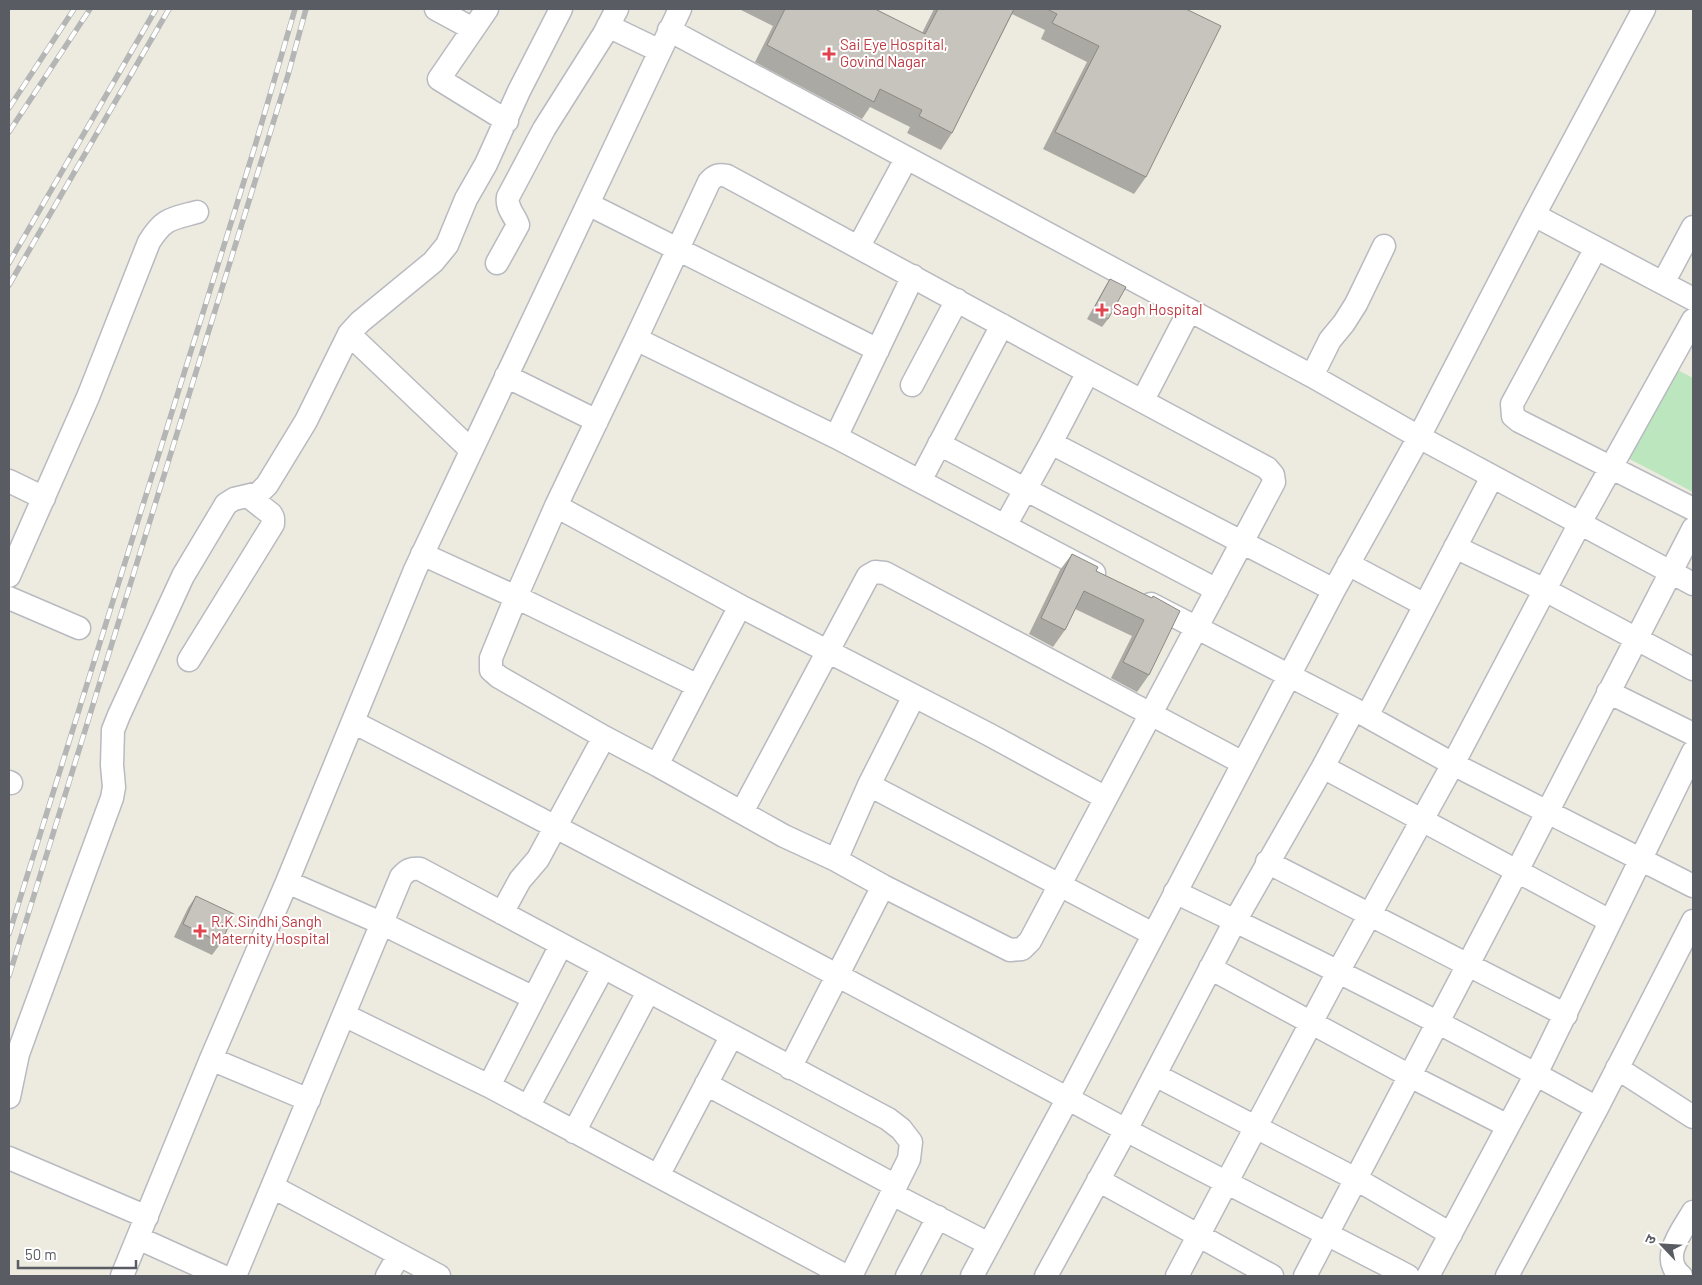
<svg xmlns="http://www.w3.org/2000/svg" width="1702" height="1285" font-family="Barlow,'Noto Sans Devanagari',sans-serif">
  <rect width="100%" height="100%" fill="#edebe0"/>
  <path fill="#bbe6be" d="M 1662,362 L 1693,378 L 1693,492 L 1616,452 Z"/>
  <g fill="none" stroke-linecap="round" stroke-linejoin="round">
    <defs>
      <path id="minor" d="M 436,9 L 473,29
        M 487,9 L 439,79 L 507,121
        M 608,26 L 660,51
        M 669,30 L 1312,376 L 1419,437 L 1693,584
        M 588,204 L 878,350
        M 1534,215 L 1693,299
        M 859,246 L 906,159
        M 1596,248 L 1512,404 L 1513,416 L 1519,421 L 1693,509
        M 497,263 L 518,225 C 515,215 506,209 508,197 L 544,129 L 604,34 L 617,9
        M 1663,283 L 1693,227
        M 636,339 L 556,506 L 740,606
        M 1088,372 L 727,176 C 719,174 715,175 709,182 L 636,339 L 836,437 L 1094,573
        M 506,376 L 597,421
        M 1312,376 L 1330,340 L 1344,323 L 1356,304 L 1384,246
        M 912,385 L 957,300
        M 1143,400 L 1189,311
        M 836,437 L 913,276
        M 939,444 L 1217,590
        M 471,450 L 349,334 L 360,322 L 433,262 L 447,245 L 466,199 L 486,164 L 519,91 L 561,9
        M 9,481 L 44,498
        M 920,481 L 1002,325
        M 1005,526 L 1051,443
        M 1455,547 L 1545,590 L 1693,669
        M 422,554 L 516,597 L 556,506
        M 1348,564 L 1425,605
        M 9,576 L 88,397 L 149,242 C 164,218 171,219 197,212
        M 9,598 L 79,628
        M 1151,604 L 1354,709 L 1453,764 L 1693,886
        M 189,660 L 273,524 L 273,518 L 271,514 L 248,496
        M 698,686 L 740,606 L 988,734 L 1106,798
        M 1608,692 L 1693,734
        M 1367,716 L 1492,477
        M 353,722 C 612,855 870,992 1126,1130 C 1220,1180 1314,1227 1408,1276
        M 657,765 L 784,836 L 836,860 L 883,886 L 1010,950 L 1022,949 L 1030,941 L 1274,482 L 1273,475 L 1267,468 L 1088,372 L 1051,443 L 1334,590
        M 1323,767 L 1610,921
        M 9,782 L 11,783
        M 869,785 L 914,696
        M 742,812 L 868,576 L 875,572 L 885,573 L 1243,763
        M 836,860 L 869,785 L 1153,934
        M 1267,862 L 1566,1015
        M 287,882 L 381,923 L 534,998
        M 1175,892 C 1317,960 1459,1031 1597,1108
        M 502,913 L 520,880 L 538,859 L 604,737 L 499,677 L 491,670 L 491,658 L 516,597 L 698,686 L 657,765 L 604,737
        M 1210,968 L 1410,1076 L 1508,1126
        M 344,1015 L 489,1086 L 846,1276
        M 211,1059 L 309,1100
        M 790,1068 L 883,886
        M 1617,1068 L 1693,1117
        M 1155,1075 L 1356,1179 L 1451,1234
        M 706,1084 L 896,1186
        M 489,1086 L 561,945
        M 9,1097 L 18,1054 L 27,1029 L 112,798 L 114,787 L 112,765 L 113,730 L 119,715 L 183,576 L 226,504 L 234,499 L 259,493 L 267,485 L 306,421 L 349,334
        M 528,1107 L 603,968
        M 574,1132 L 648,992
        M 9,1158 L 147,1217
        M 658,1176 L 731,1037
        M 1098,1180 L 1272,1276
        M 273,1187 L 439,1276
        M 892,1194 L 989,1244
        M 138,1238 L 222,1276
        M 122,1276 L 211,1059 L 287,882 L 415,570 L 680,9
        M 235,1276 L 401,877 C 407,870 411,868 420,869 L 888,1119 L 901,1129 L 911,1142 L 909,1159 L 851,1276
        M 387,1276 L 399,1255
        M 907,1276 L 938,1217
        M 972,1276 L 1068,1098 L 1334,590 L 1419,437 L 1534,215 L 1644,9
        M 1046,1276 L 1126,1130 L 1235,921 L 1323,767 L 1354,709
        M 1177,1276 L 1338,972 L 1453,764 L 1580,523 L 1693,320
        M 1305,1276 L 1517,871 L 1693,529
        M 1428,1276 L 1536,1074 L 1693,752
        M 1507,1276 L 1597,1108 L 1693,921
        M 1681,1276 C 1659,1258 1682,1231 1693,1212"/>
    </defs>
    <use href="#minor" stroke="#b8bac0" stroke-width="25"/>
    <use href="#minor" stroke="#fff" stroke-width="22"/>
    <defs>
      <path id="rail" d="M 9,108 L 74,9
        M 9,132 L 90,9
        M 9,263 L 156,9
        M 9,285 L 169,9
        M 9,934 L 255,146 L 295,9
        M 9,976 L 288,75 L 306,9"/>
    </defs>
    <use href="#rail" stroke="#b4b5b5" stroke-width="5.5"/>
    <use href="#rail" stroke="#fff" stroke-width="4" stroke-dasharray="11" stroke-linecap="butt"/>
  </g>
  <path fill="#aba9a3" d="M 739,9 L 875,9 L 922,33 L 934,9 L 1186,9 L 1146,177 L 1134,194 L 1043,149 L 1087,62 L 1041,39 L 1045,30 L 1012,14 L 952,133 L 941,150 L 907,133 L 910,127 L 870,107 L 862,119 L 755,62 L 773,26 Z
    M 1110,279 L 1108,319 L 1102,327 L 1087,319 L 1105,287 Z
    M 1072,554 L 1096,571 L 1151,598 L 1149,675 L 1137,692 L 1111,678 L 1132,636 L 1075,609 L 1065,630 L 1053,647 L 1029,634 L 1060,570 Z
    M 196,896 L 221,943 L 212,955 L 174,937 L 188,908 Z"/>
  <path fill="#c7c4bd" stroke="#8b8984" d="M 784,9 L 875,9 L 925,34 L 938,9 L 1014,9 L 952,133 L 919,116 L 922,110 L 880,89 L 874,102 L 767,45 L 785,9 Z
    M 1047,9 L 1186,9 L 1221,26 L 1146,177 L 1055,132 L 1099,46 L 1052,23 L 1057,14 Z
    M 1110,279 L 1126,287 L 1108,319 L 1093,310 Z
    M 1072,554 L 1098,567 L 1096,571 L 1152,598 L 1153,596 L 1180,611 L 1149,675 L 1123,662 L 1144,620 L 1084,591 L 1065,630 L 1041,618 Z
    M 196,896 L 234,914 L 221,943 L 183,924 Z"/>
  <g fill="#e0444e" stroke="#fff" stroke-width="2">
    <path d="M826.5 46.5h5v5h5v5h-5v5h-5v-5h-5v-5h5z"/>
    <path d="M1099.5 302.5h5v5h5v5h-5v5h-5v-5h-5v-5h5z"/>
    <path d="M197.5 923.5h5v5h5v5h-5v5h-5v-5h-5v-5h5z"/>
  </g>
  <g text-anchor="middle" stroke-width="4" stroke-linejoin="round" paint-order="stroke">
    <g font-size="15" fill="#be3a42" stroke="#fff" text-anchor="start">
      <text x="840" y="50">Sai Eye Hospital,<tspan x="840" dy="17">Govind Nagar</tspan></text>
      <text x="1113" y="315">Sagh Hospital</text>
      <text x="211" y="927">R.K.Sindhi Sangh<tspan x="211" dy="17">Maternity Hospital</tspan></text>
    </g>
  </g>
  <rect width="1702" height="1285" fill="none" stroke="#595c62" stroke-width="20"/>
  <g transform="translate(1662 1245) rotate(295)" stroke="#ffffff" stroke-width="4" paint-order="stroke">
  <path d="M0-4L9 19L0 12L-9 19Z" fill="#595c62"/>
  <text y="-8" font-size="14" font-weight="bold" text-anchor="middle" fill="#595c62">उ</text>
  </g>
  <path d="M18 1260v8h118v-8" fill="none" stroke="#595c62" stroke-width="2.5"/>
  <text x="25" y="1260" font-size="15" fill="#595c62" stroke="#ffffff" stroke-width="4" paint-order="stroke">50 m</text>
</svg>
